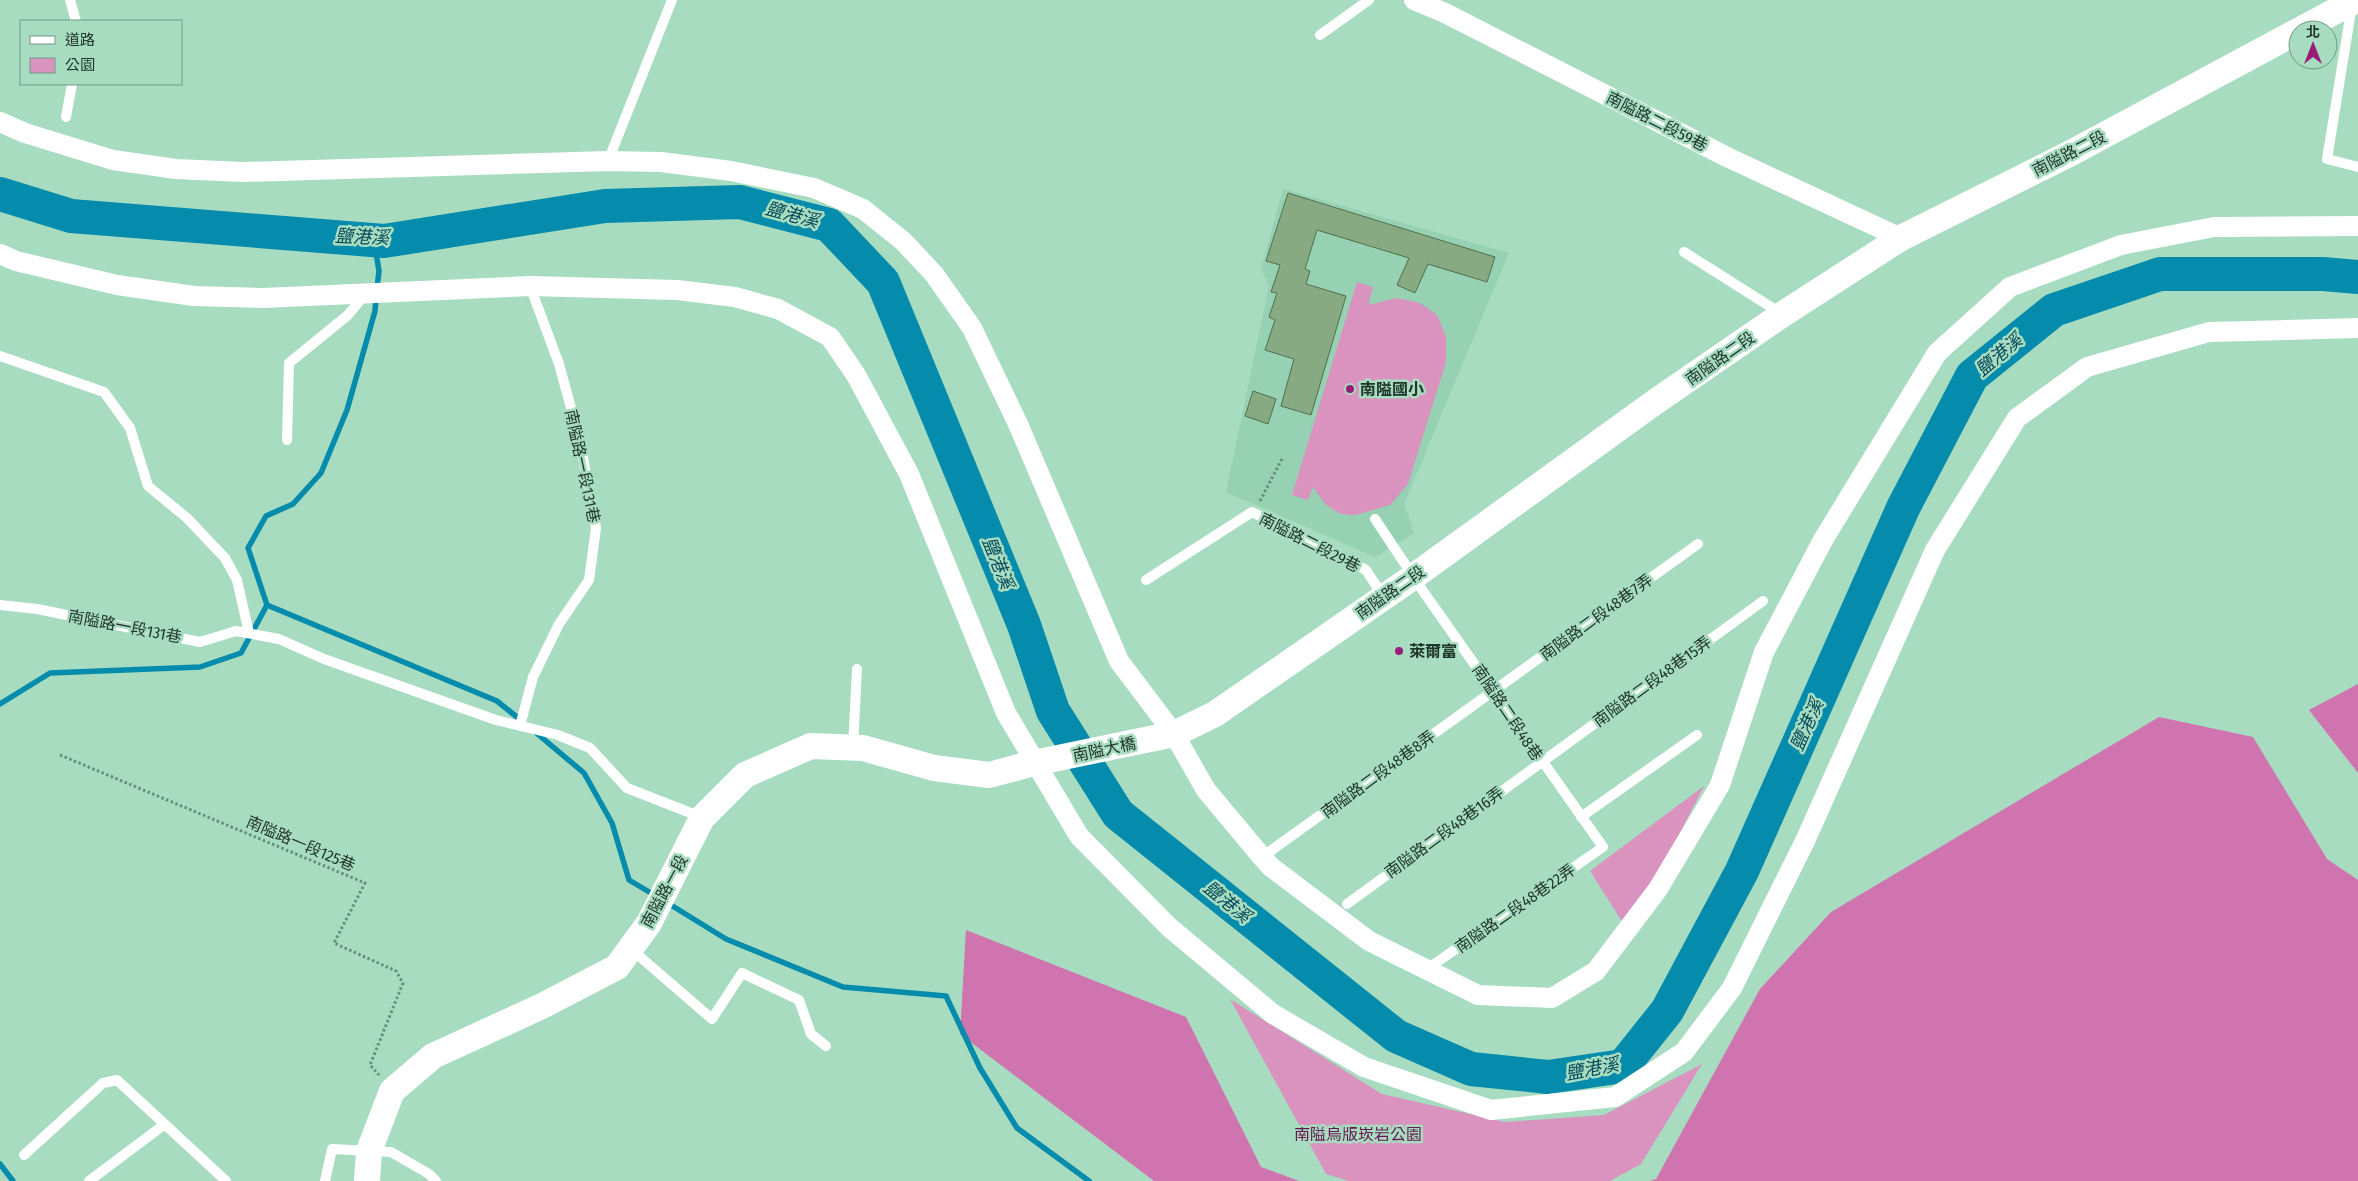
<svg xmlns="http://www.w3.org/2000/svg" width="2358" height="1181" font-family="'Fira Sans Condensed','Noto Sans TC',sans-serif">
  <rect width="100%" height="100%" fill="#a7dcc0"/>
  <path fill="#95d1b2" d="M 1283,189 L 1509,253 L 1404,504 L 1414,533 L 1375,557 L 1226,492 L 1269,286 L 1261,269 Z"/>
  <path fill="#da92bf" d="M 1357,282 L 1373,287 L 1368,305 L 1397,298 L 1420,303 L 1437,315 L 1446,336 L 1446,362 L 1408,484 L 1390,505 L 1356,515 L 1341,514 L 1326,505 L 1313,487 L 1308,500 L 1292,495 Z
    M 1704,786 L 1666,860 L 1623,923 L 1590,871 Z
    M 1230,999 L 1382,1094 L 1505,1122 L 1604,1115 L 1702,1064 L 1641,1164 L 1610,1181 L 1349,1181 L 1326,1174 Z"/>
  <path fill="#cf74af" d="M 2358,684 L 2358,773 L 2309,710 Z
    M 2159,717 L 2253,737 L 2327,859 L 2358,880 L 2358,1181 L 1650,1181 L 1656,1179 L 1760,989 L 1831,912 Z
    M 966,930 L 1186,1017 L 1261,1167 L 1299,1181 L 1154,1181 L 960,1034 Z"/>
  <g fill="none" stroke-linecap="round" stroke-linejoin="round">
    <path stroke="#058bab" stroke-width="5.5" d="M 374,240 L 379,271 L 377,288
      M 267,605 L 497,701 L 523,722
      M 0,704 L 50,673 L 200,667 L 241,653 L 267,605 L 248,548 L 266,516 L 293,504 L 321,473 L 347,410 L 375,311 L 376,298
      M 534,731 L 584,773 L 612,823 L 629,880 L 656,896
      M 666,902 L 726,939 L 843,987 L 946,996 L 980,1068 L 1017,1128 L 1089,1181
      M 0,1164 L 13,1181"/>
    <path stroke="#058bab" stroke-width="34" d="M 0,194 L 71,216 L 384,241 L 605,206 L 740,202 L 829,225 L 883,282 L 1024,625 L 1053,711 L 1118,814 L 1396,1036 L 1471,1069 L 1548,1077 L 1623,1066 L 1667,1011 L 1742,871 L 1903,508 L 1972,376 L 2054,310 L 2160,274 L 2323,274 L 2358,277"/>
  </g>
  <path fill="#88aa83" stroke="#506f4c" d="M 1288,193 L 1495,257 L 1487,282 L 1428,264 L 1415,293 L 1397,285 L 1409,258 L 1317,230 L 1305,269 L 1310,271 L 1306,284 L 1346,296 L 1311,415 L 1281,406 L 1294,359 L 1265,350 L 1275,320 L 1269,317 L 1277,293 L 1271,292 L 1280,265 L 1266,261 Z
    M 1253,391 L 1276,399 L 1268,424 L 1245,416 Z"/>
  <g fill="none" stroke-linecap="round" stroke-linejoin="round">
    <path stroke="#688e7a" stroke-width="3" stroke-dasharray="2.5 2.5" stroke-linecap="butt" d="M 1260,501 L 1283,457
      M 60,755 L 365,883 L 334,943 L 396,971 L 403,983 L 370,1065 L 379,1075"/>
    <path stroke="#fff" stroke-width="10" d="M 70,0 L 76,21
      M 2352,5 L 2327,159 L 2358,167
      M 1320,35 L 1369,0
      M 66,117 L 72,84
      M 608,161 L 672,0
      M 1684,252 L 1782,314
      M 0,356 L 104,392 L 130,428 L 148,486 L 187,518 L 225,558 L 237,580 L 249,633
      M 287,440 L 289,363 L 348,315 L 365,294
      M 1375,519 L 1425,594 L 1603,847 L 1427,969
      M 1146,580 L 1252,512 L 1366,570 L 1383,596
      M 0,605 L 37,609 L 200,642 L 236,631 L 279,639 L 324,659 L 496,720 L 558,735 L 590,748 L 627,788 L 701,817
      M 520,726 L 533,677 L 559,624 L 589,580 L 596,528 L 580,441 L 559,364 L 530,286
      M 853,747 L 857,669
      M 1581,817 L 1697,735
      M 1262,857 L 1698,544
      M 1347,904 L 1763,601
      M 631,949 L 712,1019 L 742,973 L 799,1000 L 811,1034 L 826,1046
      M 24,1155 L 103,1083 L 117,1080 L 226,1181
      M 89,1181 L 165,1124
      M 325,1181 L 332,1149 L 391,1152 L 429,1174 L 436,1181"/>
    <path stroke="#fff" stroke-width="20" d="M 1414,0 L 1445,13 L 1727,157 L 1901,238
      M 0,122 L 25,133 L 113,160 L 176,169 L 243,172 L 608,161 L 661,162 L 731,171 L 814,188 L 863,209 L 903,241 L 934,274 L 972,328 L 1018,424 L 1119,661 L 1174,734 L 1206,790 L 1262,857 L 1271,867 L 1369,941 L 1478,995 L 1552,998 L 1596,971 L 1658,889 L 1720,785 L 1764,652 L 1823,540 L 1937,353 L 2010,287 L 2121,245 L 2214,227 L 2358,226
      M 0,254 L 16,261 L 117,285 L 194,296 L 263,298 L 530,286 L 677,290 L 735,297 L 778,309 L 830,337 L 856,375 L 909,474 L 1006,713 L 1079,836 L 1169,927 L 1273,1014 L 1364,1067 L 1491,1110 L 1615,1097 L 1684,1052 L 1732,988 L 1805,841 L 1935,550 L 2017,418 L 2087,367 L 2209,332 L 2358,328"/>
    <path stroke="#fff" stroke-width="26" d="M 2300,30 L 2356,0
      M 367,1181 L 369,1151 L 392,1091 L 433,1056 L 542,1006 L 617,967 L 649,923 L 702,818 L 745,775 L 811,746 L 863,748 L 934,768 L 989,775 L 1034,763 L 1174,734 L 1215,714 L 1413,577 L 1655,402 L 1783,314 L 1901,238 L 2071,153 L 2298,31"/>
  </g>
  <g fill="#971d76" stroke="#a7dcc0" stroke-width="2">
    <circle cx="1350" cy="389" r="5"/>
    <circle cx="1399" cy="651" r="5"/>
  </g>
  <g text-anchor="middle" stroke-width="5" stroke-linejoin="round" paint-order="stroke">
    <g font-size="16" fill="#21362b" stroke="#a7dcc0">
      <text transform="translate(1657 121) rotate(27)" y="6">南隘路二段59巷</text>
      <text transform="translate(2069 153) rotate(-27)" y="6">南隘路二段</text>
      <text transform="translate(1720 358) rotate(-35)" y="6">南隘路二段</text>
      <text transform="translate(583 466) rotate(78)" y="6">南隘路一段131巷</text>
      <text transform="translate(1310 542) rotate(27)" y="6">南隘路二段29巷</text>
      <text transform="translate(1390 592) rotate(-35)" y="6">南隘路二段</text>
      <text transform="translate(1596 617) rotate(-36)" y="6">南隘路二段48巷7弄</text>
      <text transform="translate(125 626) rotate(11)" y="6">南隘路一段131巷</text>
      <text transform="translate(1652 681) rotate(-36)" y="6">南隘路二段48巷15弄</text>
      <text transform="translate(1508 712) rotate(56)" y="6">南隘路二段48巷</text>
      <text transform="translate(1104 749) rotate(-12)" y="6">南隘大橋</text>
      <text transform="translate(1378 774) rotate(-36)" y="6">南隘路二段48巷8弄</text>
      <text transform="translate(1444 832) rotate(-36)" y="6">南隘路二段48巷16弄</text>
      <text transform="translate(301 843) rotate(23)" y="6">南隘路一段125巷</text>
      <text transform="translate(664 891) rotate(-62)" y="6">南隘路一段</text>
      <text transform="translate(1515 908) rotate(-35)" y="6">南隘路二段48巷22弄</text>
    </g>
    <g font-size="16" font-weight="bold" fill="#21362b" stroke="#a7dcc0" text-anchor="start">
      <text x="1360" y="395">南隘國小</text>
      <text x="1409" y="657">萊爾富</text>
    </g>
    <g font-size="16" fill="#681551" stroke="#a7dcc0">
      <text x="1358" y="1140">南隘烏版崁岩公園</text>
    </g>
    <g font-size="18" font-style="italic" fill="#054859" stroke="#a7dcc0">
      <text transform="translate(792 215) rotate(15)" y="6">鹽港溪</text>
      <text transform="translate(362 237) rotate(2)" y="6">鹽港溪</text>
      <text transform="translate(1999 355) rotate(-40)" y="6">鹽港溪</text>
      <text transform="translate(998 563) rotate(68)" y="6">鹽港溪</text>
      <text transform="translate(1807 725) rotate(-66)" y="6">鹽港溪</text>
      <text transform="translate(1227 902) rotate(39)" y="6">鹽港溪</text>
      <text transform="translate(1592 1069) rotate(-11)" y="6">鹽港溪</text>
    </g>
  </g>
  <rect x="20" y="20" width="162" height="65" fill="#a7dcc0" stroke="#719a84"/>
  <rect x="30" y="36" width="25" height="8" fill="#ffffff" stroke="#719a84"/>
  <text x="65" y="45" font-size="15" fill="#21362b">道路</text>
  <rect x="30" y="58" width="25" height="15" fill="#da92bf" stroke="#719a84"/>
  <text x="65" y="70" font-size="15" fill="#21362b">公園</text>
  <g transform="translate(2313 45)"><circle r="24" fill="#a7dcc0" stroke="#719a84"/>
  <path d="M0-4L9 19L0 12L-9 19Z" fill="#971d76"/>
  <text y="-8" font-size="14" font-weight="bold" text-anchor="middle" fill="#21362b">北</text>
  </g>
</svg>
